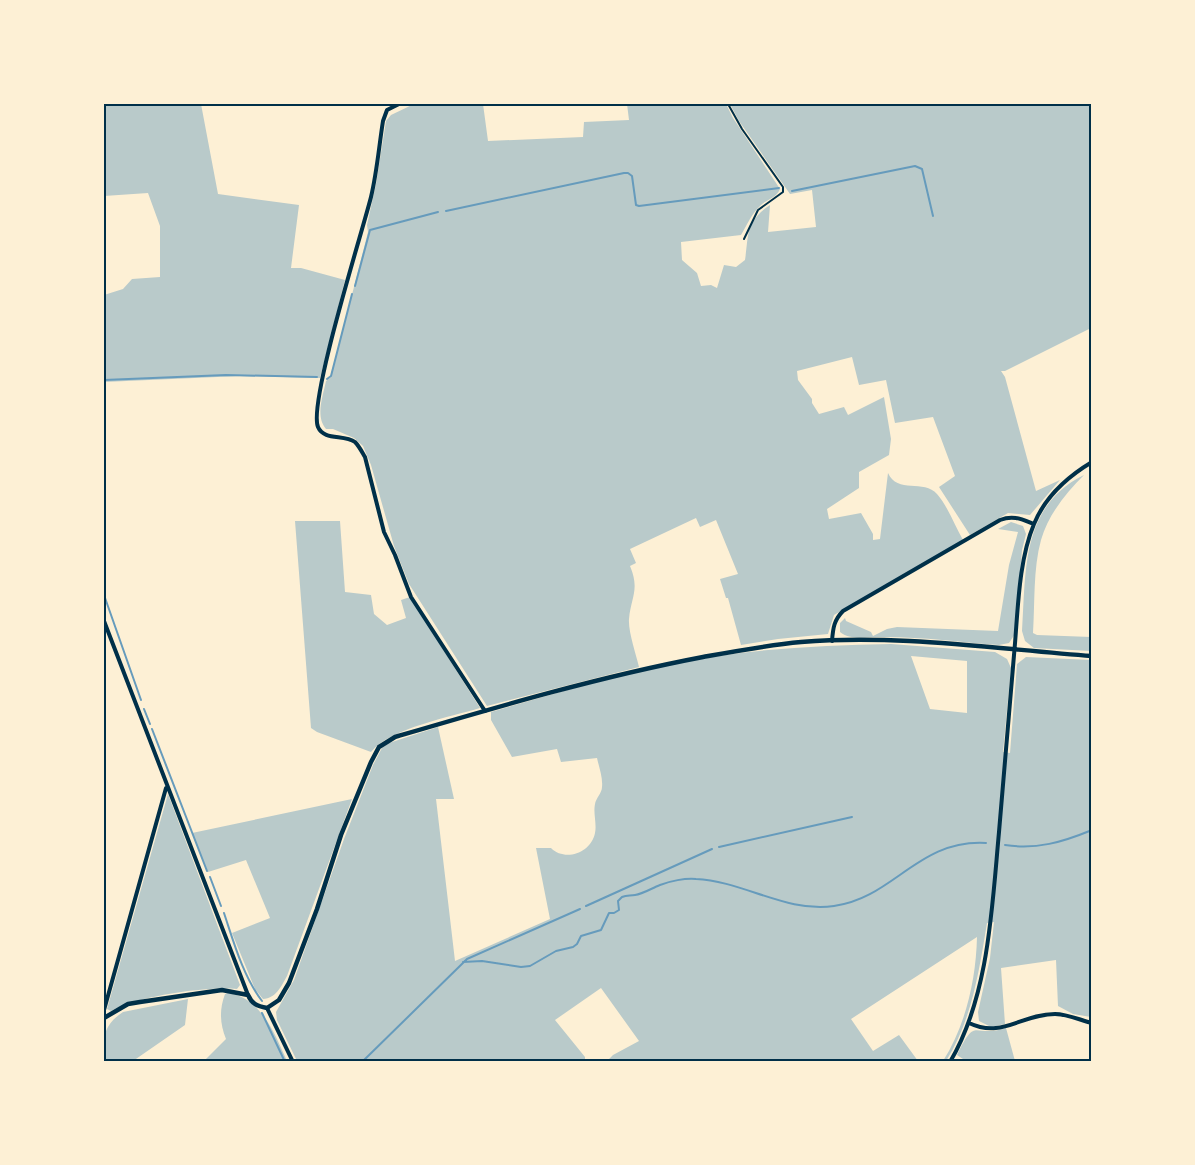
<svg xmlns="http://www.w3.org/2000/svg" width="1195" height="1165" font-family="Barlow,sans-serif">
  <rect width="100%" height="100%" fill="#fdf0d5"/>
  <path fill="#b9caca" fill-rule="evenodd" d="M 104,104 L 201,104 L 218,194 L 299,205 L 291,268 L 301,268 L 345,280 L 320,378 L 240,376 L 104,382 L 104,295 L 123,289 L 132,279 L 160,277 L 160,226 L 148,193 L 104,196 Z
    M 414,104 L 483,104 L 488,141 L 583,137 L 584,122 L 629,120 L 627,104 L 726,104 L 733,118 L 780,189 C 776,198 768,199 761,205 C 752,213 747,225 741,235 L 681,242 L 682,260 L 697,273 L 701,286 L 711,285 L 717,288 L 724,265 L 736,267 L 745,260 C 749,234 745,222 770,205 L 768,232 L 816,227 L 812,190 L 790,194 L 739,121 L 730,104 L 1091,104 L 1091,328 L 1005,371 L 1001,371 L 1005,377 L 1036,491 L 1060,480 L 1030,515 L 1008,513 L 970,535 L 939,487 L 955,476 L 933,417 L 895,423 L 886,380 L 859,385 L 852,357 L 797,371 L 798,380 L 812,399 L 812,403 L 819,414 L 844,407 L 848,415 L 884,397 L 891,439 L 889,455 L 859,472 L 859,488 L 827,509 L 829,519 L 861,513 L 873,534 L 873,540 L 880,539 L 888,473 C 897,494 924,479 937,494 C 947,505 955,526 963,540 L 834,615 L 828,634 L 778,639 L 741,645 L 728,598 L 726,598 L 720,579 L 738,574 L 716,520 L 700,527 L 696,518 L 630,549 L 636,563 L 630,566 C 640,590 631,597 629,619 C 628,631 636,654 639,667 L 487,706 L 409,584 L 394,546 L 371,465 L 363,446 L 354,438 L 333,429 L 326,429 C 315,416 323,396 326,381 L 331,377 L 368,232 L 367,225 L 376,184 L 386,121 L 391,115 Z
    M 1084,475 C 1066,493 1048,515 1041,540 C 1033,569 1035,603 1033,633 L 1037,635 L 1091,637 L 1091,651 L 1034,648 L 1025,641 L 1022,631 C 1026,570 1021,506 1084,475 Z
    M 295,521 L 340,521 L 345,592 L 371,595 L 374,614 L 387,625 L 406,618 L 401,600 L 410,597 L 480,708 C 451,717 390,728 371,752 L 317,732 L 311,728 Z
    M 1011,522 L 1023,526 L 1026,534 L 1022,550 L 1015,634 L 1009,643 L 999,645 C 958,642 917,636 876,637 C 865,637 849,640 840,632 L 840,623 L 845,618 L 846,621 L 871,632 L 873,636 L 887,629 L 897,627 L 998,631 L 1009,565 L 1018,532 L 998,529 Z
    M 891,644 L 995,652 L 1007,659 L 1011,668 L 1003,752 L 1010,753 L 1017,664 L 1026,657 L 1091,660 L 1091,1017 L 1073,1014 L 1058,1006 L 1056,960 L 1001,968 L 1005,1024 L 991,1027 L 979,1021 L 978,1012 L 990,958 L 994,922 L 987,923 C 979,971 972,1020 946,1061 L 943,1061 C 966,1025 976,979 977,937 L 851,1019 L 873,1051 L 899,1035 L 918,1061 L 607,1061 L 613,1055 L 639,1041 L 601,988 L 555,1020 L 585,1057 L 585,1061 L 297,1061 L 277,1020 L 276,1012 L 294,980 L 344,839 L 373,765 L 382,748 L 389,743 L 438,727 L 454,799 L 436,799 L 455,961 L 550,919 L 536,848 L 551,848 C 565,862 591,853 595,833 C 597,824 593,813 595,804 C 596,798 602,793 602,787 C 603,778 599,767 597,758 L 561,762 L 557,749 L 512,757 L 491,720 L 491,712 C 573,688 655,664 740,653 C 790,647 841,645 891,644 ZM 911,656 L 967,661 L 967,713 L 930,709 Z
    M 168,794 L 240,985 L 237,989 C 206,986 138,996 111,1011 L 107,1009 Z
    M 352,799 L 287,976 C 281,987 276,998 263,999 L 255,989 L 232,933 L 270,918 L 246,860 L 208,872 L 192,833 Z
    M 228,993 C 262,998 275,1035 287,1061 L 203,1062 L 226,1039 C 220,1024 219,1010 225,994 Z
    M 188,999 L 185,1025 L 133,1061 L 104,1061 C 103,1039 102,1026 123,1012 Z
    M 1006,1028 L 1015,1061 L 966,1061 L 957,1055 C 977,1014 972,1039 1006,1028 Z"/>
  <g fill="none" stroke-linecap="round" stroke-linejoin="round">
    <path stroke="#669bbc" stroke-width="2" d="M 792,191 L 915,166 L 922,169 L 933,216
      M 446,211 L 624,173 L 628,173 L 632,176 L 636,205 L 639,206 L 779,188
      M 355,286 L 370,230 L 438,212
      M 327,379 L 331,376 L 352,294
      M 104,380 L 226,375 L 317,377
      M 104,595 L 141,700
      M 144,709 L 150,724
      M 152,729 L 207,871
      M 1005,845 C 1036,850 1063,842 1092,830
      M 719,847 L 852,817
      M 210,877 L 221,906
      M 586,906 L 712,849
      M 224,913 C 234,943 243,976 262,1001
      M 463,962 L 482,961 L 521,967 L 530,966 L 556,951 L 573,947 L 577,944 L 581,936 L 601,930 L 609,913 L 614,913 L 619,910 L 618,901 L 622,897 C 627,895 630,896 635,895 C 643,894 652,888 660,885 C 670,881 685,878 696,879 C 743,881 786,913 834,906 C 894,898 918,839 986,843
      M 262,1013 L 285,1062
      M 362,1062 L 467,959 L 580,909"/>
    <path stroke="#003049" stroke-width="2" d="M 728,104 L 742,129 L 783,187 L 783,192 L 758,210 L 744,239"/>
    <path stroke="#003049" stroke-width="4" d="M 399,104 L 387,110 L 383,121 C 379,146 377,172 371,197 C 362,233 308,403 318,427 C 324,441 344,434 355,442 C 359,446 362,452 365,457 L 384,532 L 395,555 L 411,597 L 485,711
      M 104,621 L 248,995
      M 832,641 C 833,628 834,620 843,611 L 1000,520 C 1013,515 1021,519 1034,524
      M 267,1008 L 293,1062
      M 104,1010 L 166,788
      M 969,1023 C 1002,1039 1021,1014 1055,1014 C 1067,1014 1080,1020 1092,1023
      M 950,1062 C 989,996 992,907 999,832 C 1004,773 1009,714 1014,655 C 1018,613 1018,562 1034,524 C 1045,497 1067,477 1092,462"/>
    <path stroke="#003049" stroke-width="4.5" d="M 104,1018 L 128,1004 L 140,1002 L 222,990 L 248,995 C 252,1004 257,1006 267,1008 L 279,1000 L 289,983 L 317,909 L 341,835 L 371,762 L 379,747 L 395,737 C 497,707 598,677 703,657 C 736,651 768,645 801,642 C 898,634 996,649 1092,656"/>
  </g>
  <rect width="1195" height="1165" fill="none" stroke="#fdf0d5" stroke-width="210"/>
  <rect x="105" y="105" width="985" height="955" fill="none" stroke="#003049" stroke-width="2"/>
</svg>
